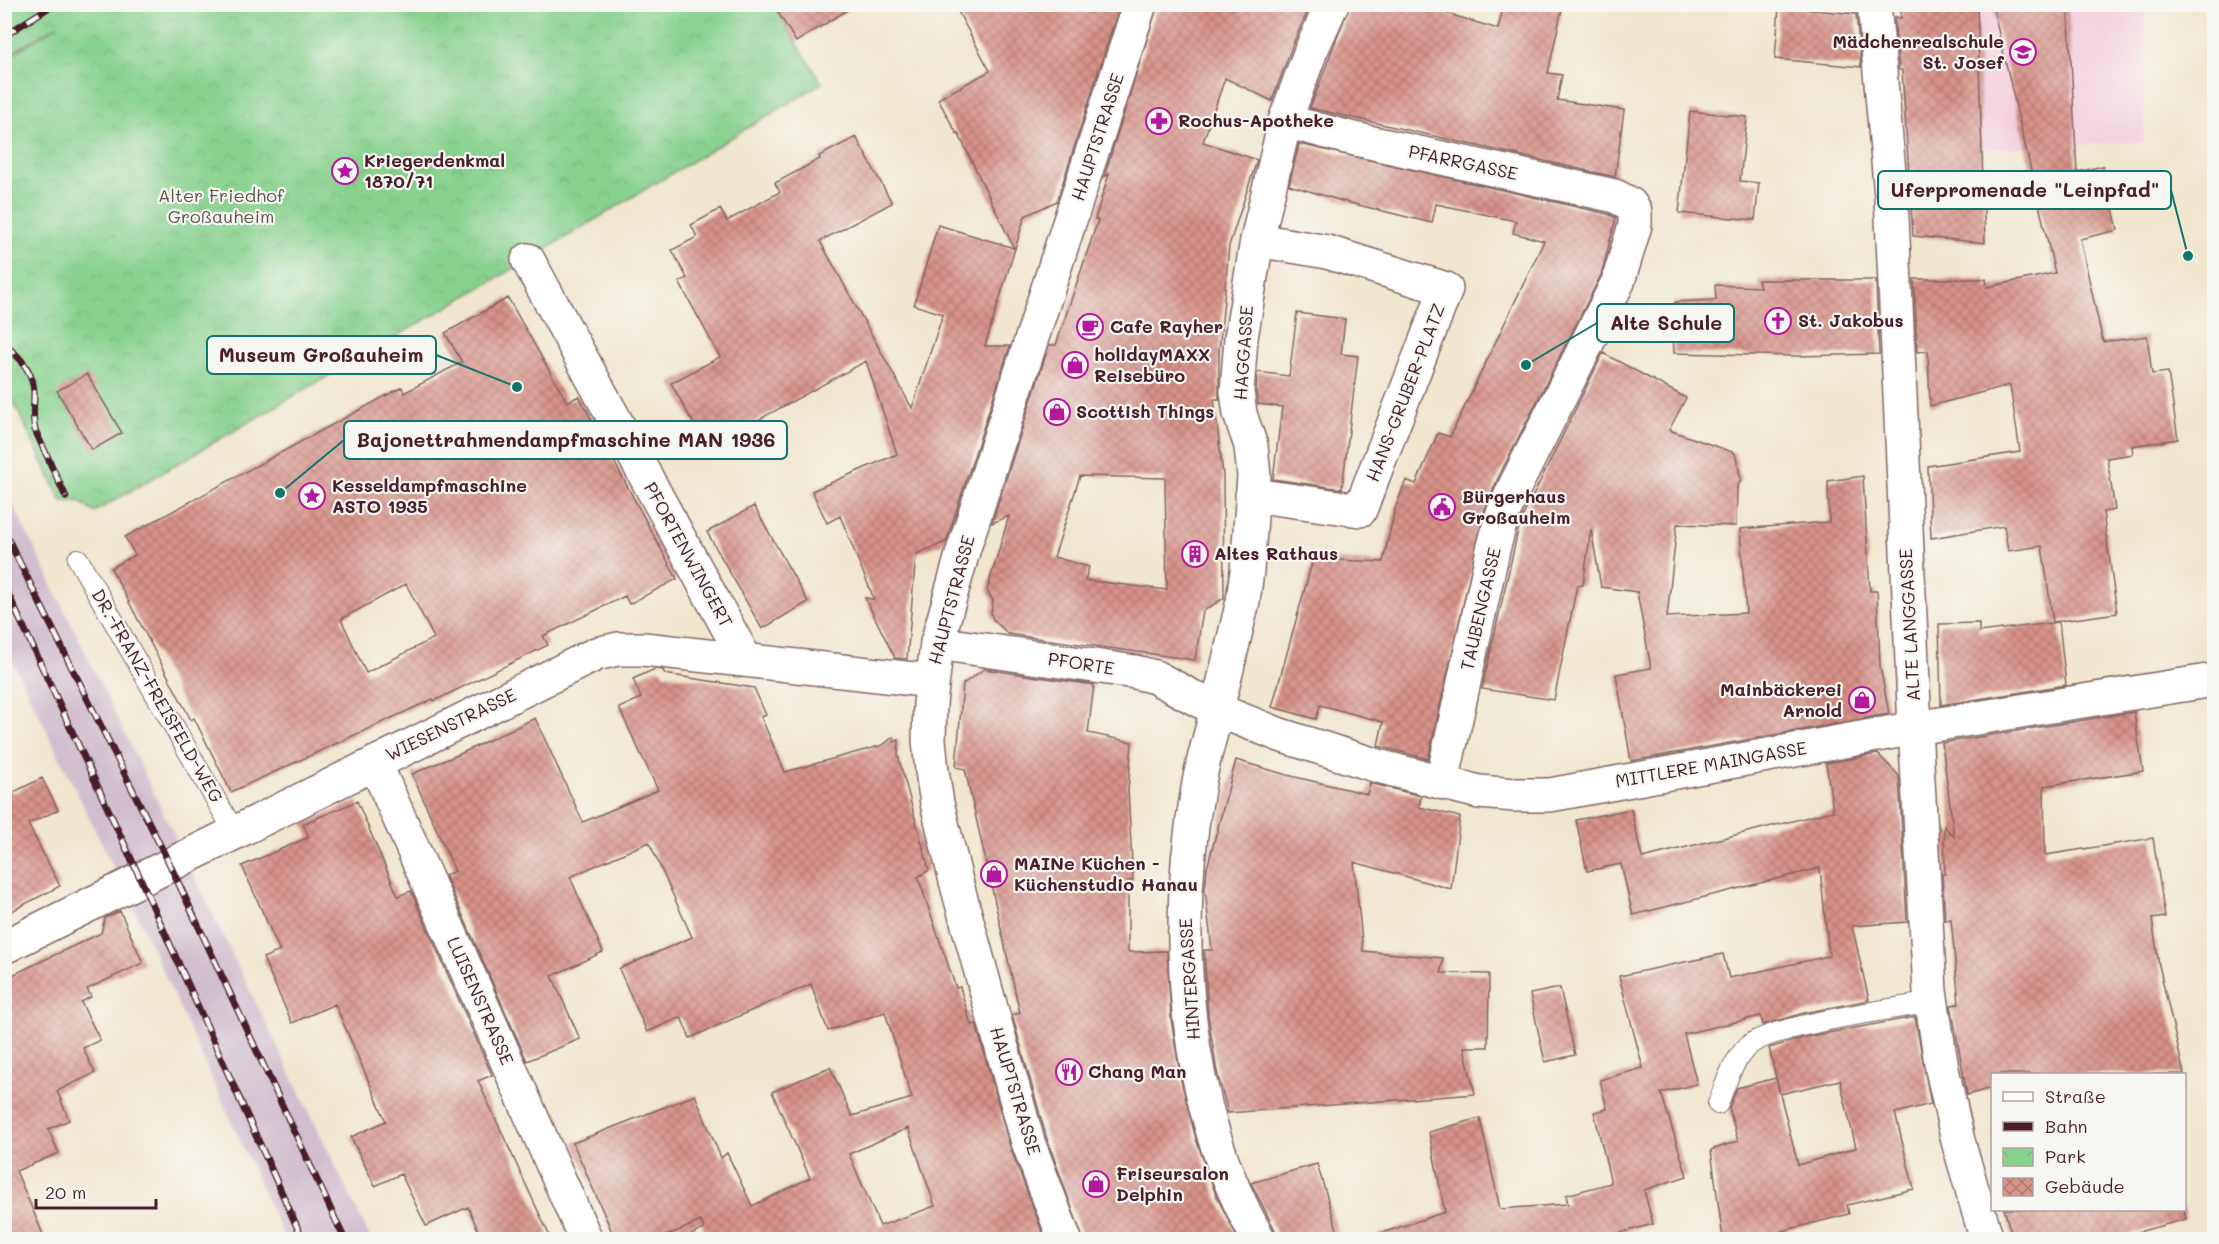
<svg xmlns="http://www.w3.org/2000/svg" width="2219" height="1244" font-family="Mali,sans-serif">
  <defs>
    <pattern id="park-crowns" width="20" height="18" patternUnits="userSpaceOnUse" patternTransform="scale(1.5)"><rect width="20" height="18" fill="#88d28e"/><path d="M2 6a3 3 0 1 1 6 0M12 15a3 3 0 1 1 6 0" fill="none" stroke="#77b47b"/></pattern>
    <pattern id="building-cross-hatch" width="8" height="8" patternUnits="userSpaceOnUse" patternTransform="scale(1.5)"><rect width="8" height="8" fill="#d89388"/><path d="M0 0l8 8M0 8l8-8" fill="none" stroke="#b1776f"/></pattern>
  </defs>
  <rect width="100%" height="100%" fill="#f6f6f2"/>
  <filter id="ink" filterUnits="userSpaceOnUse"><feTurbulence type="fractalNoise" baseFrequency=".0167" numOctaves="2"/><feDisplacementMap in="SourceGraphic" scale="12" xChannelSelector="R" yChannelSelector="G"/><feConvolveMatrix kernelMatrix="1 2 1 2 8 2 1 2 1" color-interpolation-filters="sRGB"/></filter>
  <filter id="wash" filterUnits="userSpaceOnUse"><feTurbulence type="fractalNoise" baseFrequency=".008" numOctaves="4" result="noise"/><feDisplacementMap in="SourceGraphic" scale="24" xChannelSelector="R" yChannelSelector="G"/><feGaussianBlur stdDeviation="1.35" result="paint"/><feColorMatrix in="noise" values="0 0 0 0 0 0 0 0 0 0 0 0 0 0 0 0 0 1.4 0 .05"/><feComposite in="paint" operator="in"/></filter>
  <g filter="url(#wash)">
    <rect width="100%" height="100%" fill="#f1e6ce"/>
    <path fill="#f4cfdd" d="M 1901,5 L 2145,5 L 2144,142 L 1906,152 Z"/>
    <path fill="#d0bdcd" d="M 4,486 L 371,1239 L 285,1239 L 140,921 L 5,646 Z"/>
    <path fill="url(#park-crowns)" stroke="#69785c" stroke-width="1.5" d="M 5,5 L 773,5 L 822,83 L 528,260 L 94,512 L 78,501 L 62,502 L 5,384 L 5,59 L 58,25 L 5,57 Z"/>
    <g id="blocks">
      <path fill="url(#building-cross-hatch)" fill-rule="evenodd" d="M 773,4 L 857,4 L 796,42 Z
        M 954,4 L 1120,4 L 1057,201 L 1025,216 L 985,346 L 1010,346 L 946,542 L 916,554 L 907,659 L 895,658 L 865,598 L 874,599 L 840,516 L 827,523 L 812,491 L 897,454 L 866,361 L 707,448 L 671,383 L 720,357 L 679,282 L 687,278 L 672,250 L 697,237 L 691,225 L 720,209 L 727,221 L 780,192 L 775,183 L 820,159 L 819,156 L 856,137 L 892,203 L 820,241 L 912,408 L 943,314 L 914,305 L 938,225 L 1014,248 L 958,133 L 957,134 L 938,99 L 990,71 Z
        M 1158,4 L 1311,4 L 1292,46 L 1272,101 L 1225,78 L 1203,142 L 1257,160 L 1229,246 L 1219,352 L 1219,399 L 1214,399 L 1223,475 L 1224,598 L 1203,611 L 1195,660 L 1008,634 L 993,619 L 991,613 L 993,601 L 987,590 L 1009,516 L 992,523 L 1049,345 L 1056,345 L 1098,220 L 1095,219 L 1109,174 L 1104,177 ZM 1080,476 L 1165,478 L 1167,590 L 1085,580 L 1089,567 L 1054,557 Z
        M 1350,4 L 1416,4 L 1498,29 L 1504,4 L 1563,4 L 1548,73 L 1562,75 L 1557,100 L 1624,110 L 1615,177 L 1310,108 Z
        M 1901,4 L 1977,4 L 1985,243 L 1913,236 L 1902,70 L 1899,70 L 1894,17 L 1901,18 Z
        M 1992,4 L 2068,4 L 2077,172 L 2103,166 L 2118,230 L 2080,239 L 2103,342 L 2147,336 L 2152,374 L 2168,372 L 2178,439 L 2132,446 L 2133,454 L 2107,458 L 2115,510 L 2103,512 L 2117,613 L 2053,622 L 2042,546 L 2008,551 L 2004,526 L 1931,538 L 1928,466 L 2020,452 L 2010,385 L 1930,406 L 1928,351 L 1917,352 L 1914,279 L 1986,279 L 1987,287 L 2055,273 Z
        M 1779,7 L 1856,14 L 1861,67 L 1775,59 Z
        M 1690,111 L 1747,117 L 1740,181 L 1759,183 L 1755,220 L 1679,213 Z
        M 1299,144 L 1608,214 L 1616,218 L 1601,275 L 1498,478 L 1485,509 L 1428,759 L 1378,746 L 1383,722 L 1320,705 L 1316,719 L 1272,707 L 1313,559 L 1383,562 L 1395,509 L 1406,480 L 1416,484 L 1438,433 L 1450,437 L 1544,241 L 1513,233 L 1516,221 L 1436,204 L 1432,223 L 1342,201 L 1289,185 Z
        M 1758,280 L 1876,280 L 1879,354 L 1797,356 L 1674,353 L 1672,306 L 1676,305 L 1675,302 L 1716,300 L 1715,285 L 1760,287 Z
        M 508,298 L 567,402 L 579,396 L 677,579 L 629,604 L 625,596 L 543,636 L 548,645 L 434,701 L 433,699 L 231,792 L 194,718 L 191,720 L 111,568 L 135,555 L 125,537 L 402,387 L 404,393 L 462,362 L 445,333 ZM 406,584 L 434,638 L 366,673 L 341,619 Z
        M 1297,313 L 1345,319 L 1341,354 L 1358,356 L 1342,489 L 1273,479 L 1282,407 L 1258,404 L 1256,391 L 1257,372 L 1289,376 Z
        M 1603,353 L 1686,398 L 1669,430 L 1735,453 L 1741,479 L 1737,487 L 1736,526 L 1677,524 L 1667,617 L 1746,613 L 1740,529 L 1829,522 L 1828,481 L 1863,476 L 1870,591 L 1877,591 L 1880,666 L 1889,714 L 1631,761 L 1616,674 L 1651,668 L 1637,592 L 1601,587 L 1591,529 L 1583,585 L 1577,585 L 1554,700 L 1482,689 L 1520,522 Z
        M 87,374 L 122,433 L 92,450 L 57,391 Z
        M 754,506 L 808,602 L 762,629 L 707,532 Z
        M 2059,622 L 2066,685 L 1941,705 L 1939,624 L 1979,623 L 1979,632 Z
        M 655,669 L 663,670 L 665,674 L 754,688 L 766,715 L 761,717 L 785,772 L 883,745 L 893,737 L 894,742 L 899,740 L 898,755 L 929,870 L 918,877 L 956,988 L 960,987 L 971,1025 L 976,1024 L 1010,1147 L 1045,1239 L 682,1239 L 704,1229 L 701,1221 L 659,1239 L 615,1239 L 573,1143 L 695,1095 L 721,1158 L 727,1153 L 752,1206 L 810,1178 L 772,1092 L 830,1067 L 852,1116 L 912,1098 L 885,1012 L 828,1031 L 811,984 L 690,1038 L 681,1017 L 647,1032 L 619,969 L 692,937 L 649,842 L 570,877 L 603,952 L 552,976 L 580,1039 L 527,1061 L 445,875 L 455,871 L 412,774 L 462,753 L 535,718 L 583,822 L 658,790 L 619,708 L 641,698 L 633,679 ZM 908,1128 L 935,1206 L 880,1226 L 849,1154 Z
        M 984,669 L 1094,685 L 1088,733 L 1132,742 L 1128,790 L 1133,881 L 1128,881 L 1128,952 L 1167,951 L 1171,1019 L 1181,1080 L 1196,1139 L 1216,1195 L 1238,1239 L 1083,1239 L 1046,1136 L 1012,1015 L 1020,1013 L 965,769 L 956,767 L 963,684 Z
        M 2134,712 L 2143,771 L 2044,786 L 2045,855 L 2153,838 L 2165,917 L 2152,919 L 2159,965 L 2184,1074 L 1992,1074 L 1992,1088 L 1967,1095 L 1951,1005 L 1959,1004 L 1951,919 L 1945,920 L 1942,874 L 1945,874 L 1944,826 L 1954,837 L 1942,743 Z
        M 1878,754 L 1899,776 L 1907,922 L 1852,926 L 1869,1000 L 1804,1013 L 1763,1025 L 1761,1016 L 1684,1034 L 1697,1084 L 1661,1093 L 1687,1176 L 1644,1190 L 1653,1224 L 1598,1239 L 1380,1239 L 1379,1234 L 1445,1212 L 1429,1132 L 1480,1118 L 1500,1209 L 1568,1204 L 1566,1195 L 1611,1183 L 1594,1112 L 1607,1109 L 1600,1080 L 1643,1068 L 1619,976 L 1723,954 L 1729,978 L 1829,956 L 1820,868 L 1633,915 L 1621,864 L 1587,871 L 1576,820 L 1631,809 L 1642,858 L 1833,811 L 1826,763 Z
        M 1236,760 L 1287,775 L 1367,794 L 1370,783 L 1421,796 L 1419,807 L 1460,817 L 1451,889 L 1354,862 L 1363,951 L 1443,958 L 1441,973 L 1489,974 L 1488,1047 L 1464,1047 L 1475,1094 L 1228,1113 L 1217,1072 L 1208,1015 L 1204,950 L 1212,950 L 1205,890 L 1207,868 Z
        M 42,778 L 58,810 L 28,824 L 60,886 L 4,915 L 4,780 L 12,793 Z
        M 357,801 L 398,896 L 411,891 L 492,1075 L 478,1081 L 551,1239 L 482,1239 L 468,1207 L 426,1226 L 401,1174 L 375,1186 L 351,1137 L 386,1121 L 335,1004 L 292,1023 L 263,958 L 280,951 L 242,866 L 309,837 L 303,824 Z
        M 120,911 L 143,963 L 87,989 L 91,997 L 81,1002 L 100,1040 L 83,1048 L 95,1073 L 57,1091 L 69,1120 L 48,1129 L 59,1153 L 16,1171 L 45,1239 L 4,1239 L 4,979 L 101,933 L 105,918 Z
        M 1560,988 L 1575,1055 L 1545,1062 L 1530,994 Z
        M 1915,1017 L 1931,1104 L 1895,1113 L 1914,1189 L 1847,1205 L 1849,1214 L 1751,1239 L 1723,1239 L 1711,1150 L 1738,1141 L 1729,1108 L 1737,1088 L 1776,1078 L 1798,1165 L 1856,1148 L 1840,1080 L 1780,1094 L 1769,1048 L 1810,1036 Z
        M 1317,1164 L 1340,1239 L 1277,1239 L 1276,1232 L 1251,1183 Z
        M 2004,1209 L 2184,1209 L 2186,1219 L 2113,1239 L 2013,1239 Z"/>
    </g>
  </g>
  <g filter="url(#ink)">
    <use href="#blocks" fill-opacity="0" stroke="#846564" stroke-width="1.5"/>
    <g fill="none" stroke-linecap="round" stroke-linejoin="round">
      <defs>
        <path id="service" d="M 78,559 L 235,833
          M 1718,1104 C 1725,1085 1733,1060 1748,1046 C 1772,1025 1894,1009 1932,1002"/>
        <path id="minor" d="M 1874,4 L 1891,195 L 1915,728 L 1930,991 L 1942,1069 L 1958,1141 L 1987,1240
          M 1285,121 L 1346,137 L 1615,196 L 1630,204 L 1635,211 L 1635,225 L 1618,282 L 1515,486 L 1502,516 L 1493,550 L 1442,782
          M 528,260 L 745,659
          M 1252,495 L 1360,510 L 1446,289 L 1327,252 L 1257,240
          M 937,643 L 1135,672 L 1155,677 L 1217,710 L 1280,735 L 1378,766 L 1479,792 L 1515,795 L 1550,795 L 1915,728 L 2214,680
          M 375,763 L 586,1240
          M 4,947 L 596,654 L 618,649 L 644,649 L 932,681
          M 1065,1240 L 1028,1142 L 957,885 L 937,803 L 932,771 L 929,740 L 930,704 L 937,643 L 964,548 L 1140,4
          M 1259,1240 C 1182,1106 1171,932 1199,783 C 1203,759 1211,735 1216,712 C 1226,675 1234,638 1243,601 L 1247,571 L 1254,476 L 1251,446 L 1240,414 L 1237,392 L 1241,338 L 1257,240 L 1285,121 L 1310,53 L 1332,4"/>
      </defs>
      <use href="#service" stroke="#846564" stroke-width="22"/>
      <use href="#minor" stroke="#846564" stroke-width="36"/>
      <use href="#service" stroke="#fff" stroke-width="20"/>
      <use href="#minor" stroke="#fff" stroke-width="33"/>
      <defs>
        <path id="rail" d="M 4,36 L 54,4
          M 4,345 C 20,356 33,372 34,392 C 34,405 32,417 35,430 L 66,497
          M 4,531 L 170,865 L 345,1240
          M 4,585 L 141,880 L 303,1240"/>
      </defs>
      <use href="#rail" stroke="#4a1f2b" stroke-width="7"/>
      <use href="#rail" stroke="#f6f6f2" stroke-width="4.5" stroke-dasharray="14" stroke-linecap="butt"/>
    </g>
  </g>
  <defs>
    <symbol id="school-ring" viewBox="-11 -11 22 22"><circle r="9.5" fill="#f6f6f2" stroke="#b5179e" stroke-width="1.5"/><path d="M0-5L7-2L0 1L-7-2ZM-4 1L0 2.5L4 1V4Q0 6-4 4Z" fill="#b5179e"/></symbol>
    <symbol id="pharmacy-ring" viewBox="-11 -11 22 22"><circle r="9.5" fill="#f6f6f2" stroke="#b5179e" stroke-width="1.5"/><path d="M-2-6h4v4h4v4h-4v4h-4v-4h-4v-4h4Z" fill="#b5179e"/></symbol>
    <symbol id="sight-ring" viewBox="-11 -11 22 22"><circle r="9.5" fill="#f6f6f2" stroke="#b5179e" stroke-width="1.5"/><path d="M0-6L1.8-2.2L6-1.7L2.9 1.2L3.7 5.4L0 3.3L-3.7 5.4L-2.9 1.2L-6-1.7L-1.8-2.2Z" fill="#b5179e"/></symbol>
    <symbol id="church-ring" viewBox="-11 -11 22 22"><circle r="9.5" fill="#f6f6f2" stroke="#b5179e" stroke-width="1.5"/><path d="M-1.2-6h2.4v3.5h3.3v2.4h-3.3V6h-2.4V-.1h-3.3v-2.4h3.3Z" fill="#b5179e"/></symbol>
    <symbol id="cafe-ring" viewBox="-11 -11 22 22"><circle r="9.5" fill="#f6f6f2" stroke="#b5179e" stroke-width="1.5"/><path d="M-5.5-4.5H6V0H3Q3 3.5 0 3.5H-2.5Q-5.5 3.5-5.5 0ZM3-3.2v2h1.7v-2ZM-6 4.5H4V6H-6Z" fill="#b5179e"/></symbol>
    <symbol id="shop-ring" viewBox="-11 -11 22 22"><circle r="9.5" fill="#f6f6f2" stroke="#b5179e" stroke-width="1.5"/><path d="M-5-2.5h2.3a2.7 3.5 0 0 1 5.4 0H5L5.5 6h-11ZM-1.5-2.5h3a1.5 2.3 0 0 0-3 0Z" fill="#b5179e"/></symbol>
    <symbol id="civic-ring" viewBox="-11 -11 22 22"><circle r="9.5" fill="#f6f6f2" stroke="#b5179e" stroke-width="1.5"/><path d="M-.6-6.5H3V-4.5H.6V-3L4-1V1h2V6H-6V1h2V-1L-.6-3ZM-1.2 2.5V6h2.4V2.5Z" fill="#b5179e"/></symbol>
    <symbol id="building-ring" viewBox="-11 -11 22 22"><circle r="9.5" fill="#f6f6f2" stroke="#b5179e" stroke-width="1.5"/><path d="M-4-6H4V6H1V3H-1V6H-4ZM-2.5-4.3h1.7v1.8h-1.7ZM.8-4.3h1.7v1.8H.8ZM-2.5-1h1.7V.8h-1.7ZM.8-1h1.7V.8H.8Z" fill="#b5179e"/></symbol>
    <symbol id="restaurant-ring" viewBox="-11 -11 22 22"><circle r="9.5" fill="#f6f6f2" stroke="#b5179e" stroke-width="1.5"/><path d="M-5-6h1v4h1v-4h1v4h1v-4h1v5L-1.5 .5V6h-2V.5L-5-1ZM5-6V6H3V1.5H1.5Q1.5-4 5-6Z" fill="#b5179e"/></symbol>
  </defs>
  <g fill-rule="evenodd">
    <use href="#school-ring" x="2008" y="37" width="30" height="30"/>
    <use href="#pharmacy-ring" x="1144" y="106" width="30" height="30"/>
    <use href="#sight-ring" x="330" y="156" width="30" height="30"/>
    <use href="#church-ring" x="1763" y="306" width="30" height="30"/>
    <use href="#cafe-ring" x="1075" y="312" width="30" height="30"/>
    <use href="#shop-ring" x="1060" y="350" width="30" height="30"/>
    <use href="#shop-ring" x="1042" y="397" width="30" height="30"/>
    <use href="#sight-ring" x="297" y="481" width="30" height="30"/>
    <use href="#civic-ring" x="1427" y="492" width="30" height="30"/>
    <use href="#building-ring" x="1180" y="539" width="30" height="30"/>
    <use href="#shop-ring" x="1847" y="685" width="30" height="30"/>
    <use href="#shop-ring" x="979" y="859" width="30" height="30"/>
    <use href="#restaurant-ring" x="1054" y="1057" width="30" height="30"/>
    <use href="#shop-ring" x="1081" y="1169" width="30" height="30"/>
  </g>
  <g text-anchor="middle" stroke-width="4.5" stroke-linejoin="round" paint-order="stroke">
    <g font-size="18" font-weight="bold" fill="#4a1f2b" stroke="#f6f6f2" text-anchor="start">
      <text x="2004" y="48" text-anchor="end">Mädchenrealschule<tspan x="2004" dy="21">St. Josef</tspan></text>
      <text x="1178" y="127">Rochus-Apotheke</text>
      <text x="364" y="167">Kriegerdenkmal<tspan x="364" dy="21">1870/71</tspan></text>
      <text x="1798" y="327">St. Jakobus</text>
      <text x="1110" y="333">Cafe Rayher</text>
      <text x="1094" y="361">holidayMAXX<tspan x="1094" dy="21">Reisebüro</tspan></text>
      <text x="1076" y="418">Scottish Things</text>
      <text x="332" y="492">Kesseldampfmaschine<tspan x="332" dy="21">ASTO 1935</tspan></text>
      <text x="1462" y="503">Bürgerhaus<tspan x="1462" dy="21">Großauheim</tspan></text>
      <text x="1214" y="560">Altes Rathaus</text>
      <text x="1842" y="696" text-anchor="end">Mainbäckerei<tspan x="1842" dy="21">Arnold</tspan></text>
      <text x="1014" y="870">MAINe Küchen -<tspan x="1014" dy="21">Küchenstudio Hanau</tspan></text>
      <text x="1088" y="1078">Chang Man</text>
      <text x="1116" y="1180">Friseursalon<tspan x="1116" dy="21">Delphin</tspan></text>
    </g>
    <g font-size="18" fill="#4a1f2b" stroke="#f6f6f2">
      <text transform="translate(1098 137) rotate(-72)" y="6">HAUPTSTRASSE</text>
      <text transform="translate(1463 163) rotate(12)" y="6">PFARRGASSE</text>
      <text transform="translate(1244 353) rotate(-86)" y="6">HAGGASSE</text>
      <text transform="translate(1406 393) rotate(-69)" y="6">HANS-GRUBER-PLATZ</text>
      <text transform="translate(688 555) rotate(61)" y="6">PFORTENWINGERT</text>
      <text transform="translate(952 600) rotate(-75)" y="6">HAUPTSTRASSE</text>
      <text transform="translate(1481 609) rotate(-77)" y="6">TAUBENGASSE</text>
      <text transform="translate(1910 625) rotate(-93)" y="6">ALTE LANGGASSE</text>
      <text transform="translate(1081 664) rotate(9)" y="6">PFORTE</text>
      <text transform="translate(157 696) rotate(60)" y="6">DR.-FRANZ-FREISFELD-WEG</text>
      <text transform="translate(451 725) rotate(-26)" y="6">WIESENSTRASSE</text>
      <text transform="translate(1711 765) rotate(-10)" y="6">MITTLERE MAINGASSE</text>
      <text transform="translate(1190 979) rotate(-94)" y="6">HINTERGASSE</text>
      <text transform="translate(480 1001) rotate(66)" y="6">LUISENSTRASSE</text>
      <text transform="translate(1015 1091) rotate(73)" y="6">HAUPTSTRASSE</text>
    </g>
    <g font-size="18" fill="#5d5549" stroke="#f6f6f2">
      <text x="221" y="202">Alter Friedhof<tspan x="221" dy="21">Großauheim</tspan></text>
    </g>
  </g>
  <path fill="none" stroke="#0f766e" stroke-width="2" d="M2188 256L2171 190M1526 365L1597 323M517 387L436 355M280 493L344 440"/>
  <g fill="#0f766e" stroke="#f6f6f2" stroke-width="2">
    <circle cx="2188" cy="256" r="6"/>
    <circle cx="1526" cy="365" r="6"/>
    <circle cx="517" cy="387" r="6"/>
    <circle cx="280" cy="493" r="6"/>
  </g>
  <g fill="#f6f6f2" stroke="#0f766e" stroke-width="2">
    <rect x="1878" y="171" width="293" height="38" rx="6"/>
    <rect x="1597" y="304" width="137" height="38" rx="6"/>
    <rect x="207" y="336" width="229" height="38" rx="6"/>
    <rect x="344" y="421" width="443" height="38" rx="6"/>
  </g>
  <g font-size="20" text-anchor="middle" font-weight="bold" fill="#4a1f2b">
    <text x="2025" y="197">Uferpromenade "Leinpfad"</text>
    <text x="1666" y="330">Alte Schule</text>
    <text x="321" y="362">Museum Großauheim</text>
    <text x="566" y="447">Bajonettrahmendampfmaschine MAN 1936</text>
  </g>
  <rect width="2219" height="1244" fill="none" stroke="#f6f6f2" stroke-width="24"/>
  <rect x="1991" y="1073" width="195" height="138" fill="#f6f6f2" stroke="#b1a0a2" stroke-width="1.5"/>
  <rect x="2003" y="1092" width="30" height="9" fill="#ffffff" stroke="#b1a0a2" stroke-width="1.5"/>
  <text x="2045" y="1103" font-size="18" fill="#4a1f2b">Straße</text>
  <rect x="2003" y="1122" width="30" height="9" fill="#4a1f2b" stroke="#b1a0a2" stroke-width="1.5"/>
  <text x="2045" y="1133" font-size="18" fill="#4a1f2b">Bahn</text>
  <rect x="2003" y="1148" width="30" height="18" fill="url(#park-crowns)" stroke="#b1a0a2" stroke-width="1.5"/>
  <text x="2045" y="1163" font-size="18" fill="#4a1f2b">Park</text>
  <rect x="2003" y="1178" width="30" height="18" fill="url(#building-cross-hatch)" stroke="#b1a0a2" stroke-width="1.5"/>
  <text x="2045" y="1193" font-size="18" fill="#4a1f2b">Gebäude</text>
  <path d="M36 1199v9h120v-9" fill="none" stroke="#4a1f2b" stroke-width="3"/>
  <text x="45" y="1199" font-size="18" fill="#4a1f2b" stroke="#f6f6f2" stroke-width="4.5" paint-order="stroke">20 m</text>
</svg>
